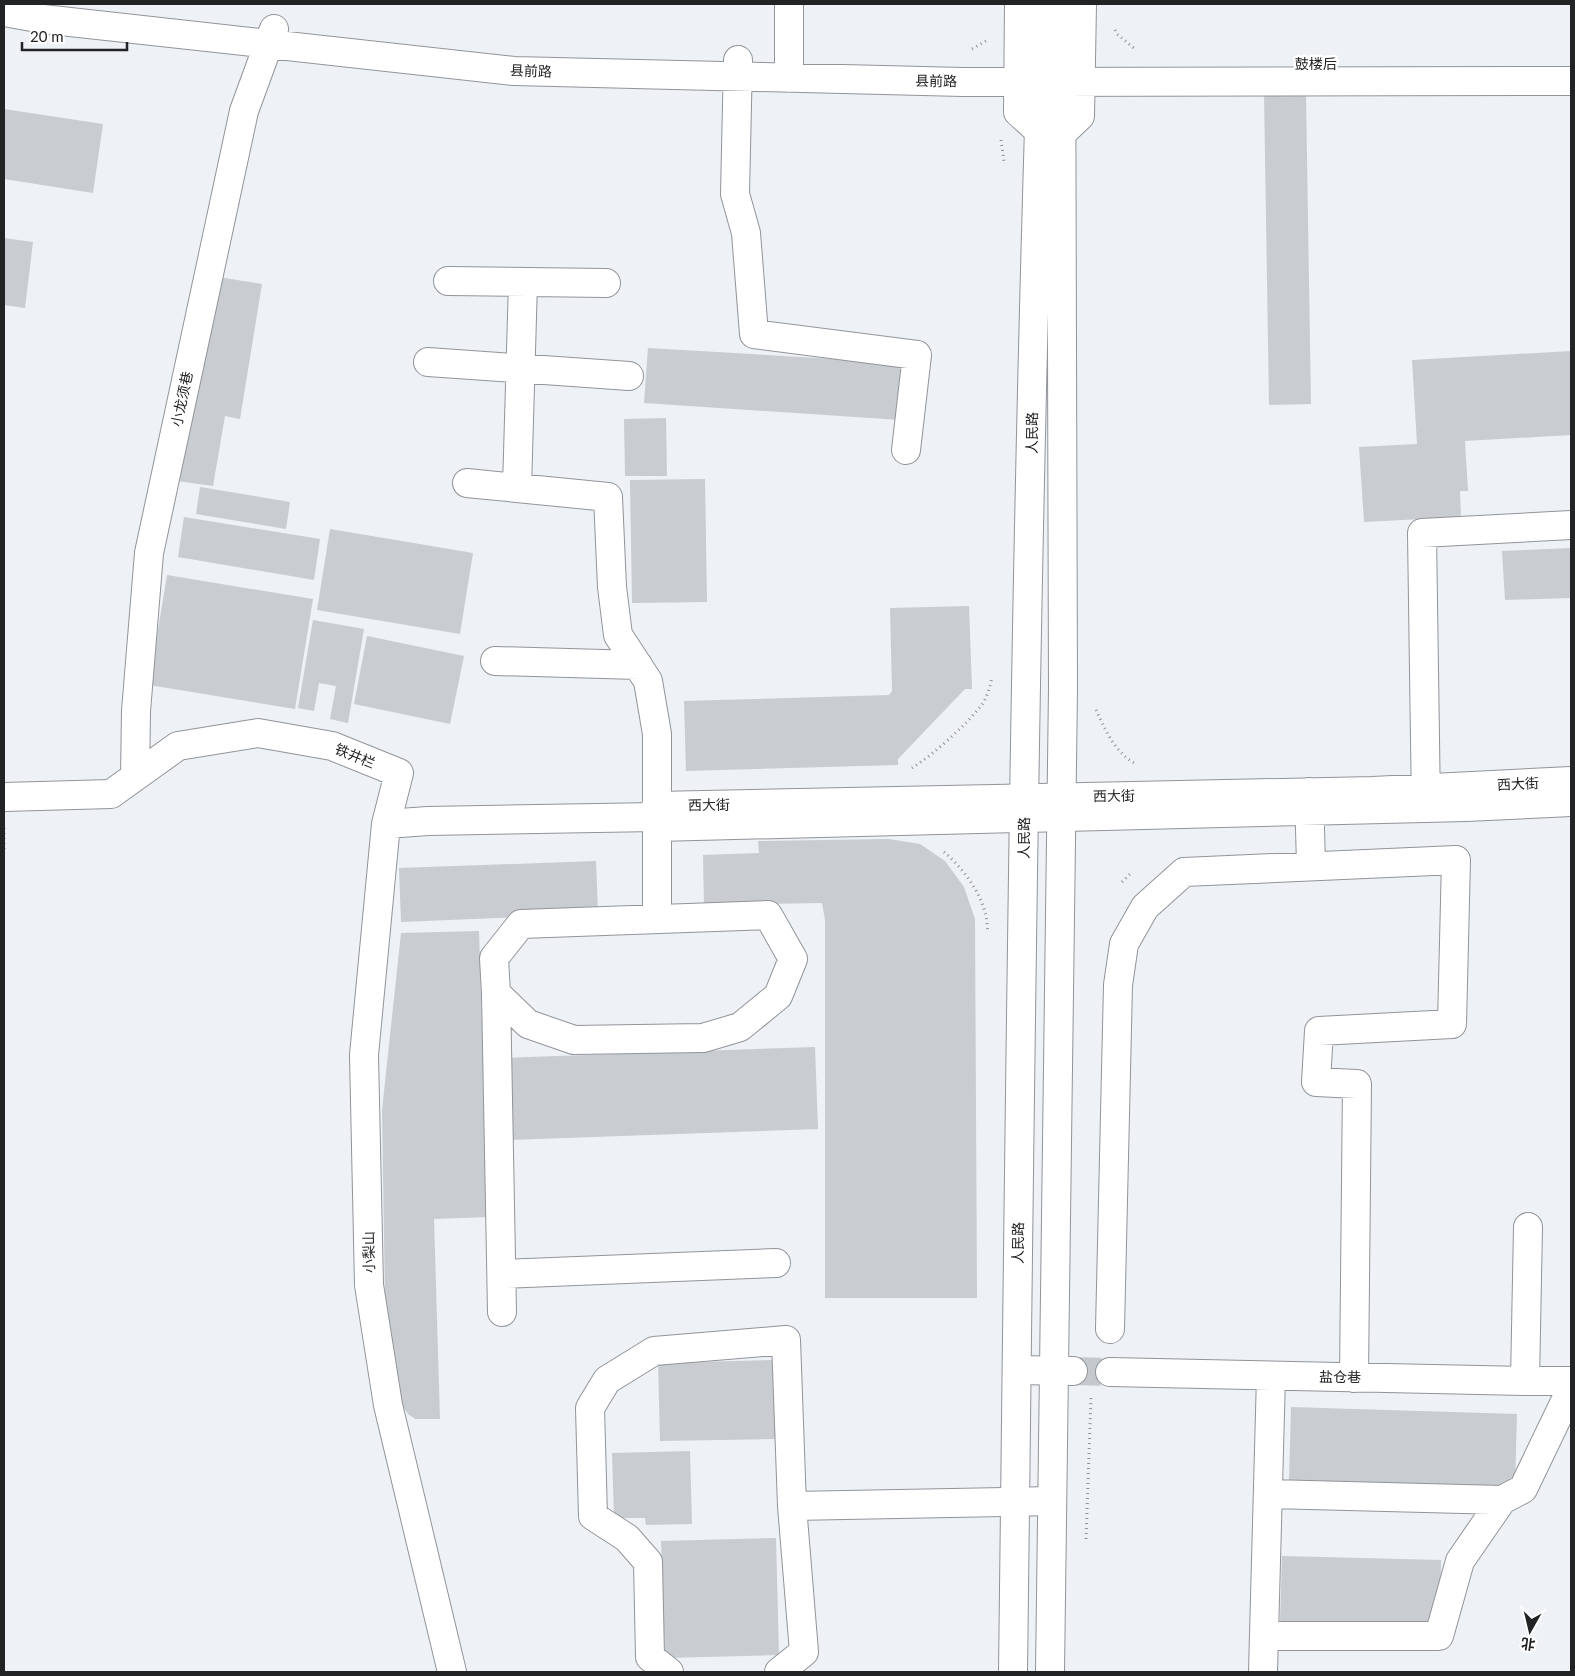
<svg xmlns="http://www.w3.org/2000/svg" width="1575" height="1676" font-family="Lato,'Noto Sans SC',sans-serif">
  <rect width="100%" height="100%" fill="#eef1f6"/>
  <path fill="#c9ccd0" d="M 1264,95 L 1306,95 L 1311,404 L 1269,405 Z
    M 4,109 L 103,124 L 93,193 L 4,179 Z
    M 4,238 L 33,242 L 25,308 L 4,305 Z
    M 218,277 L 262,284 L 240,419 L 225,416 L 213,486 L 177,481 Z
    M 648,348 L 903,363 L 900,420 L 644,403 Z
    M 1571,351 L 1571,435 L 1465,441 L 1468,491 L 1460,491 L 1461,517 L 1364,522 L 1359,447 L 1417,444 L 1412,360 Z
    M 666,418 L 667,476 L 625,476 L 624,419 Z
    M 705,479 L 707,602 L 632,603 L 630,480 Z
    M 200,487 L 290,502 L 286,529 L 196,514 Z
    M 184,517 L 320,539 L 314,580 L 178,557 Z
    M 330,529 L 473,553 L 460,634 L 317,610 Z
    M 1571,548 L 1571,598 L 1505,600 L 1502,551 Z
    M 167,575 L 313,599 L 295,709 L 149,685 Z
    M 969,606 L 972,689 L 965,689 L 898,759 L 898,765 L 686,771 L 684,701 L 889,695 L 892,691 L 890,608 Z
    M 313,620 L 364,629 L 348,723 L 330,719 L 336,686 L 319,683 L 314,711 L 298,708 Z
    M 367,636 L 464,656 L 450,724 L 354,704 Z
    M 889,839 L 920,844 L 945,861 L 964,887 L 975,919 L 977,1298 L 825,1298 L 825,920 L 822,903 L 704,905 L 703,855 L 759,853 L 758,841 Z
    M 596,861 L 598,914 L 401,922 L 399,868 Z
    M 479,931 L 488,1217 L 434,1219 L 440,1419 L 415,1419 L 408,1414 L 399,1400 L 385,1300 L 382,1110 L 401,933 Z
    M 815,1047 L 818,1129 L 506,1140 L 503,1058 Z
    M 774,1360 L 776,1439 L 660,1441 L 658,1363 Z
    M 1291,1407 L 1517,1414 L 1515,1486 L 1289,1480 Z
    M 690,1451 L 692,1524 L 646,1525 L 645,1518 L 614,1518 L 612,1453 Z
    M 776,1538 L 779,1655 L 665,1658 L 661,1541 Z
    M 1282,1556 L 1441,1560 L 1440,1627 L 1280,1622 Z"/>
  <g fill="none" stroke-linecap="round" stroke-linejoin="round">
    <path stroke="#c5c8cc" stroke-width="28" stroke-dasharray="28 14" stroke-linecap="butt" d="M 1073,1371 L 1110,1372"/>
    <defs>
      <path id="minor" d="M 1019,4 L 1018,112 L 1039,131
        M 4,12 L 43,19 L 514,71 L 963,82 L 1571,81
        M 738,60 L 735,194 L 746,233 L 754,334 L 917,355 L 906,450
        M 789,78 L 789,4
        M 1062,133 L 1080,116 L 1082,4
        M 448,281 L 606,283
        M 428,362 L 629,376
        M 467,483 L 608,497 L 612,587 L 618,635 L 648,681 L 657,734 L 657,919
        M 517,488 L 523,282
        M 495,661 L 638,665
        M 135,777 L 136,711 L 149,553 L 244,111 L 274,29
        M 1309,792 L 1311,865
        M 4,797 L 111,794 L 178,746 L 258,733 L 332,746 L 399,773 L 386,824 L 428,821 L 656,817
        M 656,806 L 1373,791 L 1571,781
        M 1426,807 L 1422,533 L 1571,525
        M 386,824 L 364,1055 L 369,1285 L 388,1405 L 452,1672
        M 657,827 L 1466,807 L 1571,802
        M 768,915 L 793,959 L 778,996 L 740,1027 L 703,1038 L 574,1040 L 528,1024 L 496,993 L 494,958 L 521,924 Z
        M 496,993 L 502,1312
        M 502,1274 L 776,1263
        M 1110,1329 L 1118,985 L 1124,944 L 1145,907 L 1184,872 L 1456,860 L 1452,1024 L 1319,1031 L 1316,1082 L 1357,1084 L 1354,1378
        M 1017,1370 L 1073,1371
        M 1110,1372 L 1525,1381 L 1571,1381
        M 1525,1381 L 1528,1227
        M 1268,1494 L 1502,1500
        M 792,1506 L 1052,1501
        M 1264,1636 L 1439,1636 L 1460,1561 L 1502,1500 L 1523,1489 L 1571,1389
        M 669,1672 L 650,1657 L 648,1562 L 627,1538 L 593,1516 L 590,1408 L 607,1380 L 654,1351 L 786,1340 L 792,1506 L 804,1652 L 779,1672
        M 1263,1672 L 1271,1376"/>
      <path id="major" d="M 1013,1672 C 1020,1116 1024,560 1043,4
        M 1050,1672 L 1063,689 L 1061,4"/>
    </defs>
    <use href="#minor" stroke="#919498" stroke-width="30"/>
    <use href="#major" stroke="#919498" stroke-width="30"/>
    <path stroke="#909295" stroke-width="3" stroke-dasharray="1 4" stroke-linecap="butt" d="M 1115,30 L 1117,34 L 1135,49
      M 972,49 L 986,41
      M 1001,140 L 1004,161
      M 1096,710 C 1105,729 1114,751 1134,763
      M 912,768 C 934,754 965,726 981,706 C 987,698 990,687 992,677
      M 4,849 L 4,828
      M 944,852 C 962,867 979,890 985,912 C 987,918 987,925 988,932
      M 1122,882 L 1132,872
      M 1086,1539 L 1091,1398"/>
    <use href="#minor" stroke="#fff" stroke-width="28"/>
    <use href="#major" stroke="#fff" stroke-width="28"/>
  </g>
  <g text-anchor="middle" stroke-width="5" stroke-linejoin="round" paint-order="stroke">
    <g font-size="14" fill="#222324" stroke="#fff">
      <text x="1316" y="69">鼓楼后</text>
      <text transform="translate(531 71) rotate(2)" y="5">县前路</text>
      <text transform="translate(936 81) rotate(1)" y="5">县前路</text>
      <text transform="translate(182 399) rotate(-78)" y="5">小龙须巷</text>
      <text transform="translate(1032 433) rotate(-89)" y="5">人民路</text>
      <text transform="translate(355 756) rotate(22)" y="5">铁井栏</text>
      <text transform="translate(1518 784) rotate(-3)" y="5">西大街</text>
      <text transform="translate(1114 796) rotate(-1)" y="5">西大街</text>
      <text transform="translate(709 805) rotate(-1)" y="5">西大街</text>
      <text transform="translate(1024 838) rotate(-89)" y="5">人民路</text>
      <text transform="translate(1018 1243) rotate(-89)" y="5">人民路</text>
      <text transform="translate(369 1252) rotate(-91)" y="5">小梨山</text>
      <text transform="translate(1340 1377) rotate(1)" y="5">盐仓巷</text>
    </g>
  </g>
  <rect width="1575" height="1676" fill="none" stroke="#222324" stroke-width="10"/>
  <g transform="translate(1530 1631) rotate(188)" stroke="#ffffff" stroke-width="4" paint-order="stroke">
  <path d="M0-4L9 19L0 12L-9 19Z" fill="#222324"/>
  <text y="-8" font-size="14" font-weight="bold" text-anchor="middle" fill="#222324">北</text>
  </g>
  <path d="M22 42v8h105v-8" fill="none" stroke="#222324" stroke-width="2.5"/>
  <text x="30" y="42" font-size="15" fill="#222324" stroke="#ffffff" stroke-width="4" paint-order="stroke">20 m</text>
</svg>
